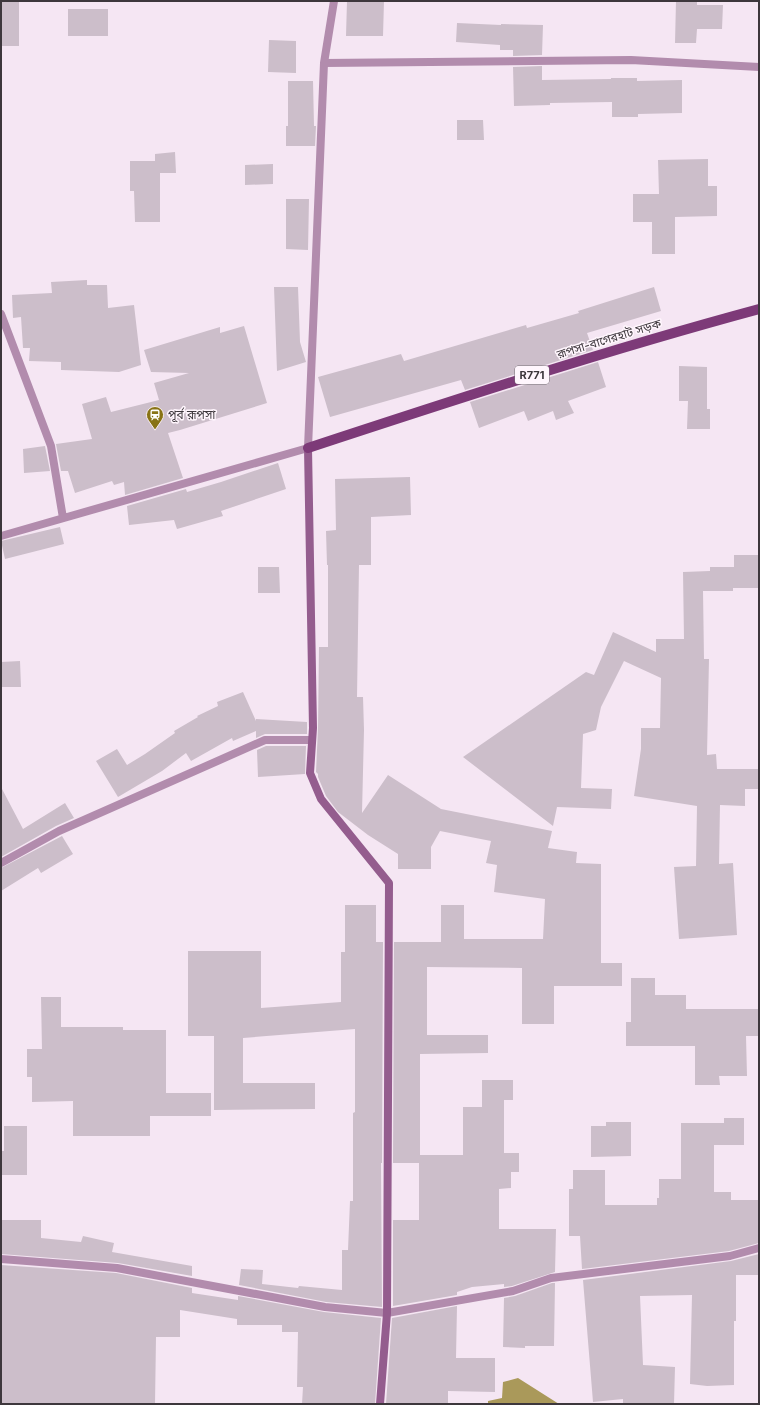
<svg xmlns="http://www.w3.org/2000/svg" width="760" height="1405" font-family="Inter,'Noto Sans Bengali',sans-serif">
  <rect width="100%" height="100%" fill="#f5e6f3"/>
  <path fill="#aa995a" d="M 518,1378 L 559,1404 L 488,1404 L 488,1401 L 502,1398 L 503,1382 Z"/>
  <path fill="#ccbeca" d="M 1,1 L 19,1 L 19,46 L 1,46 Z
    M 347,1 L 384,1 L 383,36 L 346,36 Z
    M 676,1 L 697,1 L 697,5 L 723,5 L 722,29 L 697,29 L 696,43 L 675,43 Z
    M 68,9 L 108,9 L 108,36 L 68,36 Z
    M 457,23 L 501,25 L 501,24 L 543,25 L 542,55 L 513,56 L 513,50 L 500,50 L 500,45 L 456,42 Z
    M 269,40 L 296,41 L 296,73 L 268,72 Z
    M 542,66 L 542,80 L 611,79 L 611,78 L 637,78 L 637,81 L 682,80 L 682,113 L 638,114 L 638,117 L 612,117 L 612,102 L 550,103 L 550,105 L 514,106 L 513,67 Z
    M 288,81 L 313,81 L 314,126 L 316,126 L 315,146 L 286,146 L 286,126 L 288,126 Z
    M 457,120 L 483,120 L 484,140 L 457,140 Z
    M 175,152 L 176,173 L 160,173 L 160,222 L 135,222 L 134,191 L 130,191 L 130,161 L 155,161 L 155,154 Z
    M 708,159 L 708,186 L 717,186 L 717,216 L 675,217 L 675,254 L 652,254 L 652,222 L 633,222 L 633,194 L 659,194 L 658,160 Z
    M 273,164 L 273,184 L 245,185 L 245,165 Z
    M 286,199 L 309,199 L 308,250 L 286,249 Z
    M 87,280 L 87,285 L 107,285 L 108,308 L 134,305 L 141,365 L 119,372 L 61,370 L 61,362 L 29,361 L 30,348 L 23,348 L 21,317 L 13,318 L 12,295 L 52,293 L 51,282 Z
    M 274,287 L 298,287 L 300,342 L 306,362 L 277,371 Z
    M 654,287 L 661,311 L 587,333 L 593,350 L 465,390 L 461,380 L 330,417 L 318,377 L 401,354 L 404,361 L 526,325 L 527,328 L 579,313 L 578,311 Z
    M 244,326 L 267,403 L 180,430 L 168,433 L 183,478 L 125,495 L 124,482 L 114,485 L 112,481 L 75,493 L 68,471 L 61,471 L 56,444 L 92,439 L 82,404 L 106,397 L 111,412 L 159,400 L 154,383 L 189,373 L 151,372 L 144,350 L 220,327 L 220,333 Z
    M 598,362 L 606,387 L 568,401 L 574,413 L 556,420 L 553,411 L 528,421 L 524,411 L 479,428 L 470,402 Z
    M 679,366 L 707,367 L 707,409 L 710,409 L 710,429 L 687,429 L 688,401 L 679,401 Z
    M 45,446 L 50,471 L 24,473 L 23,449 Z
    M 278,463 L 286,489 L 221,511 L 223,516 L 177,529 L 174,520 L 129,525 L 127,506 L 186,489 L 187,492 L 221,482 Z
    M 410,477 L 411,515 L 371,517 L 371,565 L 359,565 L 357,697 L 363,697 L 364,730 L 362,813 L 388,775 L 441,809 L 552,831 L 548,848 L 577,852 L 576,863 L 601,864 L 601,963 L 622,963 L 622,986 L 554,986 L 554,1024 L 522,1024 L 522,968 L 427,967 L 427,1035 L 488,1035 L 488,1053 L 420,1054 L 420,1155 L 463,1155 L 463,1107 L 482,1107 L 482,1080 L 513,1080 L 513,1100 L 504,1100 L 504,1153 L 519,1153 L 519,1172 L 511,1172 L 511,1188 L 499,1189 L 499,1229 L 556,1229 L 555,1272 L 512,1286 L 504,1287 L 504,1284 L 472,1287 L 457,1292 L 457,1295 L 393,1306 L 393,1220 L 419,1220 L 419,1163 L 393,1163 L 394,942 L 441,942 L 441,905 L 464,905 L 464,939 L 543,939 L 545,899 L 494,892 L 497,865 L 486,863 L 491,841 L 440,831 L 431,847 L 431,869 L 398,869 L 398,854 L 368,835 L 338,812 L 326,796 L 318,777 L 318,774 L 316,772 L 318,728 L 319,647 L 328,647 L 328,565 L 327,565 L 326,531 L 336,530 L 335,479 Z
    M 60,527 L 64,544 L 5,559 L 1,541 Z
    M 734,555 L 759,555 L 759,588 L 733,588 L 733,591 L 703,591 L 704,659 L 709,659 L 707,755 L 716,754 L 717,769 L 759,769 L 759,789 L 745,789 L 745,806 L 720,805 L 719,864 L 733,863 L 737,935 L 679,939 L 674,867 L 696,866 L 697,806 L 634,796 L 641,749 L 641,728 L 660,728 L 661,678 L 624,661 L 601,707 L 596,730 L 583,734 L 581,788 L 612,789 L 611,809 L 557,807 L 553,826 L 463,757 L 586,672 L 594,675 L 613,632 L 656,652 L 656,639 L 684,639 L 683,572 L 710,571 L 710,567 L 734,567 Z
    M 258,567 L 279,567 L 280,593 L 258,593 Z
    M 20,661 L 21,687 L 1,687 L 1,662 Z
    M 243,692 L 256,721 L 256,719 L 307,722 L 307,734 L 265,734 L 256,738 L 256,731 L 233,741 L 232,738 L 191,761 L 186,753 L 162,771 L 118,797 L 96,761 L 117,749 L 127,765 L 145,754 L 175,733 L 174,731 L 198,717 L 197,716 L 218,706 L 217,702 Z
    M 266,746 L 306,746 L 305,774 L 258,777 L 257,750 Z
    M 1,787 L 23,829 L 65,803 L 74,818 L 56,826 L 1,857 Z
    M 62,836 L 73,854 L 41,873 L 38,868 L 1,891 L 1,868 Z
    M 345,905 L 376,905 L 376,942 L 383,942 L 382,1163 L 381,1163 L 382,1307 L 326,1302 L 239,1285 L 241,1269 L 263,1270 L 262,1284 L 298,1288 L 299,1286 L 342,1290 L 342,1250 L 348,1250 L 350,1201 L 353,1201 L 353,1113 L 355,1112 L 355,1029 L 243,1038 L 243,1083 L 315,1083 L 315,1109 L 214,1110 L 214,1036 L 188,1036 L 188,951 L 261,951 L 261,1008 L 341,1002 L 341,952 L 345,952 Z
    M 631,978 L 655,978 L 655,995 L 686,995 L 686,1009 L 759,1009 L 759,1036 L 746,1036 L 747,1076 L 719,1076 L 720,1085 L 695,1085 L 695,1046 L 626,1046 L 626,1022 L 631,1022 Z
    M 41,997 L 61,997 L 61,1027 L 123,1027 L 123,1030 L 166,1030 L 166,1093 L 211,1093 L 211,1116 L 150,1116 L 150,1136 L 73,1136 L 73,1101 L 32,1102 L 32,1077 L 27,1077 L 27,1049 L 42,1049 Z
    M 724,1118 L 744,1118 L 744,1145 L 714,1145 L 714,1192 L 731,1192 L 731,1200 L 759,1200 L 759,1243 L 729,1251 L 582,1269 L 580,1236 L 569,1236 L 569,1189 L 573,1189 L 573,1170 L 605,1170 L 605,1205 L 657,1205 L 657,1198 L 659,1198 L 659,1179 L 681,1179 L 681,1123 L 724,1123 Z
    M 606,1122 L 631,1122 L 631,1156 L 591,1157 L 591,1126 L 606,1126 Z
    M 4,1126 L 27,1126 L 27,1175 L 1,1175 L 1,1151 L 4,1151 Z
    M 1,1220 L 41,1220 L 41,1238 L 81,1242 L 83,1236 L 114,1243 L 112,1252 L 192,1266 L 192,1276 L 118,1263 L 1,1254 Z
    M 759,1254 L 759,1275 L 736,1275 L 736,1321 L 734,1321 L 734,1385 L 707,1386 L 690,1384 L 692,1295 L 640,1296 L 643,1365 L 675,1367 L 674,1404 L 623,1404 L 623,1399 L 593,1402 L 583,1280 L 731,1261 Z
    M 1,1265 L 116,1273 L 192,1288 L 192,1293 L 238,1300 L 238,1296 L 324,1312 L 381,1318 L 375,1404 L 302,1404 L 303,1387 L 297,1387 L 298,1332 L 282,1332 L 282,1325 L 237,1325 L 237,1319 L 180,1310 L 180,1337 L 156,1337 L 155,1404 L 1,1404 Z
    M 552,1283 L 555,1283 L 554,1346 L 525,1346 L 525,1348 L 503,1347 L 504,1298 L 515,1296 Z
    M 457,1306 L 456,1358 L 495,1358 L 495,1392 L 448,1391 L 448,1404 L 386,1404 L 392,1318 Z"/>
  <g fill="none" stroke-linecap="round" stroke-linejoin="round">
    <path stroke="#b28cad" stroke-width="8" d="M 324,63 L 631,60 L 759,67
      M 1,314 L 51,446 L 63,518
      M 1,536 L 308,448 L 324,63 L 334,1
      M 1,863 L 59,831 L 265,740 L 312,740
      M 1,1259 L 117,1268 L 325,1307 L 387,1313 L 513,1291 L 551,1278 L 730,1256 L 759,1248"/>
    <path stroke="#945d8e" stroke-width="8" d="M 308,448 L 313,728 L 310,773 L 321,799 L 389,883 L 387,1313 L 380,1404"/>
    <path stroke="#7d3a78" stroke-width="10" d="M 308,448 C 457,399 607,350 759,309"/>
  </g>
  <defs>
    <symbol id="station-pin" viewBox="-11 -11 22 30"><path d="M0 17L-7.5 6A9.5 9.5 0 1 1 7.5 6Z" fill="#887315" stroke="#fff6fd"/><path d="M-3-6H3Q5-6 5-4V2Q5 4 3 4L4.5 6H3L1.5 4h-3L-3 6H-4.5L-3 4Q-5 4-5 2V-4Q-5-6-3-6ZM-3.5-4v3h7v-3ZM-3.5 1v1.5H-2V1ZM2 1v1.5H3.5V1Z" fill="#fff"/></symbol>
  </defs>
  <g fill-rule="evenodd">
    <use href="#station-pin" x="145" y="405" width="20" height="27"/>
  </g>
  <g text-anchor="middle" stroke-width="3" stroke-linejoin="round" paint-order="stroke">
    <rect fill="#fff6fd" stroke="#777076" stroke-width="1" x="515" y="366" width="34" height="18" rx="3"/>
    <g font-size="11" font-weight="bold" fill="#3d373c">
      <text x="532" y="379">R771</text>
    </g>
    <g font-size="12" fill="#3d373c" stroke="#fff6fd">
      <text transform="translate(609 339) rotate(-17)" y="4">রূপসা-বাগেরহাট সড়ক</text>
    </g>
    <g font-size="12" fill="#3d373c" stroke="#fff6fd" text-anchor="start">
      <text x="168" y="419">পূর্ব রূপসা</text>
    </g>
  </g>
  <rect width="760" height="1405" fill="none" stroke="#3d373c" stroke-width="4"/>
</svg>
